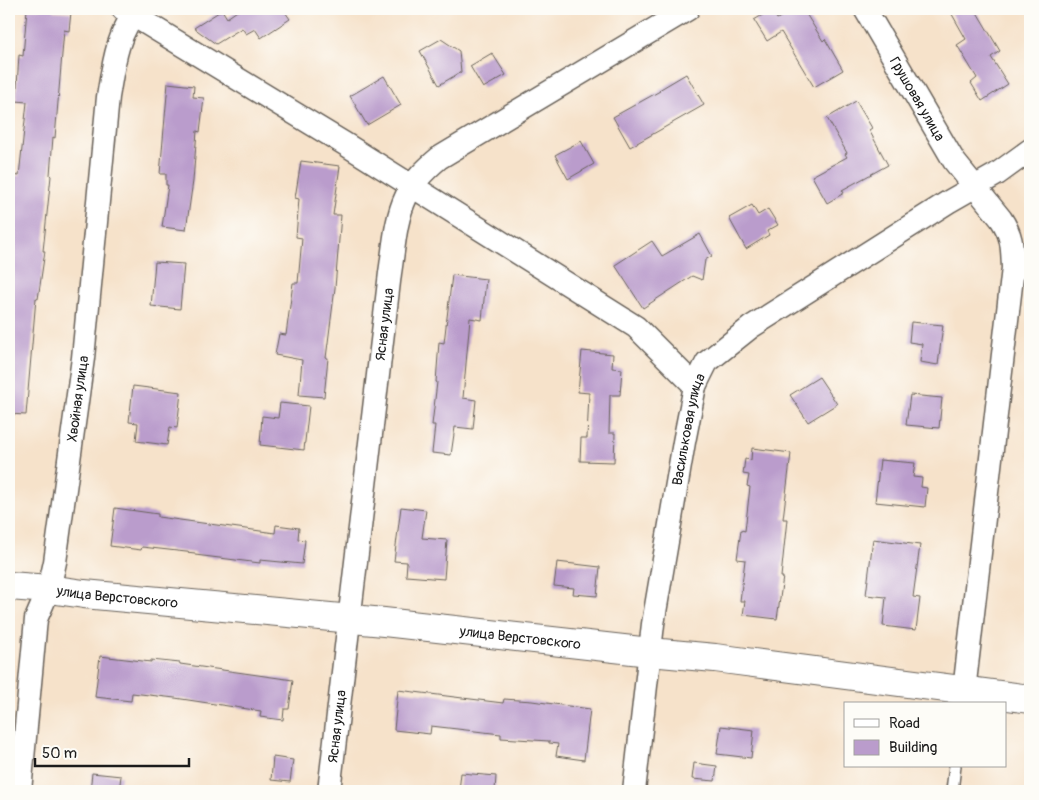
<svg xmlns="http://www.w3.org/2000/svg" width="1039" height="800" font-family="Pangolin,sans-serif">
  <rect width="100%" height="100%" fill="#fdfcf7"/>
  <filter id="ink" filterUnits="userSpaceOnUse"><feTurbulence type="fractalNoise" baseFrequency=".02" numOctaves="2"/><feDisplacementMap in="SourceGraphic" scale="10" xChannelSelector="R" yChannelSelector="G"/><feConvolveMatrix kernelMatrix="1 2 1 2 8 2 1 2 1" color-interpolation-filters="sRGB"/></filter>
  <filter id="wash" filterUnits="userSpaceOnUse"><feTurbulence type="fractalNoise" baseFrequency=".0096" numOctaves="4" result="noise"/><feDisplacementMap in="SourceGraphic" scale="20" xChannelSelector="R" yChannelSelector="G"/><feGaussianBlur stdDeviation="1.12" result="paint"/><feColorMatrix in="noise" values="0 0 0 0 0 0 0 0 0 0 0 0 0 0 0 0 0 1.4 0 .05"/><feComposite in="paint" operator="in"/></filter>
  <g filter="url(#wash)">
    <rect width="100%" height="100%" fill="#f6e2ca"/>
    <g id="blocks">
      <path fill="#ba9ccc" d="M 27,9 L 54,9 L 54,11 L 71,12 L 69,31 L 64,30 L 55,138 L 53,137 L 50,175 L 51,176 L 43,251 L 45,251 L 38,299 L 36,298 L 26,415 L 9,414 L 9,293 L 14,255 L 9,255 L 9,192 L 11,193 L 13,175 L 19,176 L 27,102 L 16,101 L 19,55 L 23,56 Z
        M 240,9 L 283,9 L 290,19 L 261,38 L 255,29 L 246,34 L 242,28 L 216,44 L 194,28 L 222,10 L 227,18 Z
        M 794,9 L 803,9 L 823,41 L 825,39 L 843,70 L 814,87 L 781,32 L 767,41 L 754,20 L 771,10 L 777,19 Z
        M 949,9 L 975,9 L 1000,51 L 991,57 L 1008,84 L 982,101 L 971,83 L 977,78 L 957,45 L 966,39 Z
        M 441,39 L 459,51 L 461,72 L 439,85 L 420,51 Z
        M 492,53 L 506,75 L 483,88 L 470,66 Z
        M 686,74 L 704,105 L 630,147 L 613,117 L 660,91 L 659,90 Z
        M 384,76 L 401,105 L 367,125 L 350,96 Z
        M 168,83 L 194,86 L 193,97 L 204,98 L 200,132 L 197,131 L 193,181 L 186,230 L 162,227 L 168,185 L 166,185 L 166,174 L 160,174 Z
        M 856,101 L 872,128 L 869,130 L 888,165 L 842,190 L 844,193 L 827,203 L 812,176 L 847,157 L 845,154 L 847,153 L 827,118 Z
        M 581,141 L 594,164 L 568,179 L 555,155 Z
        M 301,161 L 340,166 L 333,215 L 341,215 L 335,288 L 326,358 L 328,358 L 324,397 L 299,395 L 302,360 L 275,355 L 279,334 L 286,335 L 293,283 L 298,283 L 302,238 L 296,237 L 299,199 L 295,198 Z
        M 752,205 L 758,215 L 768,209 L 778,225 L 767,231 L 769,235 L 746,249 L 729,218 Z
        M 700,234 L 712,256 L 705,260 L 702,280 L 692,276 L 643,308 L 615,265 L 652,241 L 662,256 Z
        M 155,262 L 184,264 L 180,309 L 151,306 Z
        M 452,275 L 486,279 L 482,320 L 470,318 L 463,398 L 476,400 L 473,429 L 455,427 L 451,455 L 432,453 L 435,425 L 432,425 L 437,382 L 436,382 L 439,342 L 444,343 Z
        M 911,322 L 943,325 L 938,365 L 920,362 L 922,344 L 909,342 Z
        M 582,351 L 613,354 L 612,368 L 622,369 L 620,395 L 610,395 L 609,433 L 615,433 L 614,462 L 580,461 L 581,438 L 587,438 L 589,393 L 578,392 Z
        M 819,377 L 837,404 L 808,422 L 790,395 Z
        M 133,386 L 181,392 L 177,428 L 170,427 L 167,445 L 136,441 L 138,423 L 129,422 Z
        M 910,395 L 942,398 L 939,428 L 906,425 Z
        M 280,403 L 309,406 L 304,450 L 260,445 L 262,416 L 278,418 Z
        M 752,448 L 791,453 L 783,519 L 787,519 L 781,577 L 783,577 L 777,619 L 743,615 L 745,601 L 740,601 L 745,560 L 737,559 L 741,530 L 745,531 L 750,487 L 747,486 L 749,475 L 743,474 L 745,459 L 751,460 Z
        M 880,460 L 915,463 L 913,477 L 922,478 L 921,487 L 927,488 L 925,507 L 875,502 Z
        M 401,507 L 426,510 L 422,538 L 447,540 L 444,579 L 406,576 L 407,562 L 394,561 Z
        M 115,508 L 158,514 L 158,517 L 275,533 L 276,525 L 299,528 L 298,539 L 305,540 L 302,564 L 260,560 L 260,563 L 195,555 L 195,553 L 142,547 L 141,550 L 110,546 Z
        M 873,539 L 920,545 L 913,597 L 920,598 L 916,630 L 883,626 L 886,597 L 866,595 Z
        M 557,562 L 600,567 L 597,596 L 573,594 L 574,588 L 554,586 Z
        M 100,656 L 151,662 L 151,660 L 180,663 L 180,664 L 293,680 L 289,709 L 284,709 L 283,720 L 260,717 L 261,711 L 175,698 L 132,693 L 131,701 L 95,697 Z
        M 398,690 L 503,703 L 504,699 L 532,701 L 590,709 L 584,760 L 556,756 L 558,744 L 549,743 L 549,741 L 501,738 L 501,734 L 431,726 L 430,734 L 394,730 Z
        M 721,726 L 754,730 L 751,758 L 717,754 Z
        M 273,757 L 293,760 L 290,782 L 271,780 Z
        M 694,763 L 717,766 L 715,781 L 692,779 Z
        M 92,773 L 121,776 L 119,791 L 90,791 Z
        M 461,773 L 496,776 L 495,791 L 459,791 Z"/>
    </g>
  </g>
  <g filter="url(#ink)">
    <use href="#blocks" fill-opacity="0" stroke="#686159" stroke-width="1"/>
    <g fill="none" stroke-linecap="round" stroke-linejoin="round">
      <defs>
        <path id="lane" d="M 952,791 L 955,766"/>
        <g id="street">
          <path d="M 123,9 L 345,144 L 636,327 L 695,386"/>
          <path id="s1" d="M 865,9 L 954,161 L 1001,219 C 1013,237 1012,248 1013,268 L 964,691"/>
          <path id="s2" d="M 20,791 L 36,619 L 49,589 L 55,562 L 83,358 L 108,97 C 113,68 117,30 139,9"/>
          <path id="s3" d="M 329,791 L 390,273 C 394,248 395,220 406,197 C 413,181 426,169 439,158 L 688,9"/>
          <path id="s4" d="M 634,791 L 653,624 L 684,442 L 695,386 L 707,362 L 751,327 L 948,202 L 997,174 L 1030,150"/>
        </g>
        <g id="secondary">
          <path id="s5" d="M 9,586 L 49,589 L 84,594 L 384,622 L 650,652 L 715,658 L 1030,699"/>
        </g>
      </defs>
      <use href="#lane" stroke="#686159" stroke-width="14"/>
      <use href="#street" stroke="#686159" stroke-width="25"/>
      <use href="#secondary" stroke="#686159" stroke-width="30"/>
      <use href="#lane" stroke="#fff" stroke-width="11"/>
      <use href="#street" stroke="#fff" stroke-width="22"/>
      <use href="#secondary" stroke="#fff" stroke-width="28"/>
    </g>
  </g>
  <g text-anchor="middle" stroke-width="5" stroke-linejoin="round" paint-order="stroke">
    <g font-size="14" fill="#1c1c1c" stroke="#fdfcf7">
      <text dy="5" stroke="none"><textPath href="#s1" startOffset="104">Грушовая улица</textPath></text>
      <text dy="5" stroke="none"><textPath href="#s3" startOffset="470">Ясная улица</textPath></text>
      <text dy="5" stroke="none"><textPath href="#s2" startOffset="398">Хвойная улица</textPath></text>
      <text dy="5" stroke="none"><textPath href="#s4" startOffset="366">Васильковая улица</textPath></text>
      <text dy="5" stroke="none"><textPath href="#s5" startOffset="109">улица Верстовского</textPath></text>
      <text dy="5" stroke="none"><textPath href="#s5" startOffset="514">улица Верстовского</textPath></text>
      <text dy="5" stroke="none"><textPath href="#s3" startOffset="65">Ясная улица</textPath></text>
    </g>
  </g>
  <rect width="1039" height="800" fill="none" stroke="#fdfcf7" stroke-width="30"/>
  <rect x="844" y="702" width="162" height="65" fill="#fdfcf7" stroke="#a3a29f"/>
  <rect x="854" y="719" width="25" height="8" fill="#ffffff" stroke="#a3a29f"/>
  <text x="889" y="728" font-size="15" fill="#1c1c1c">Road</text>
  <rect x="854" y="740" width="25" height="15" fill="#ba9ccc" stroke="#a3a29f"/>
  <text x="889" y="752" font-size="15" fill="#1c1c1c">Building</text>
  <path d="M35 758v8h154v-8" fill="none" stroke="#1c1c1c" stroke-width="2.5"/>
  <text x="42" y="758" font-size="15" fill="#1c1c1c" stroke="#fdfcf7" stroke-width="4" paint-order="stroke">50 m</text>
</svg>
